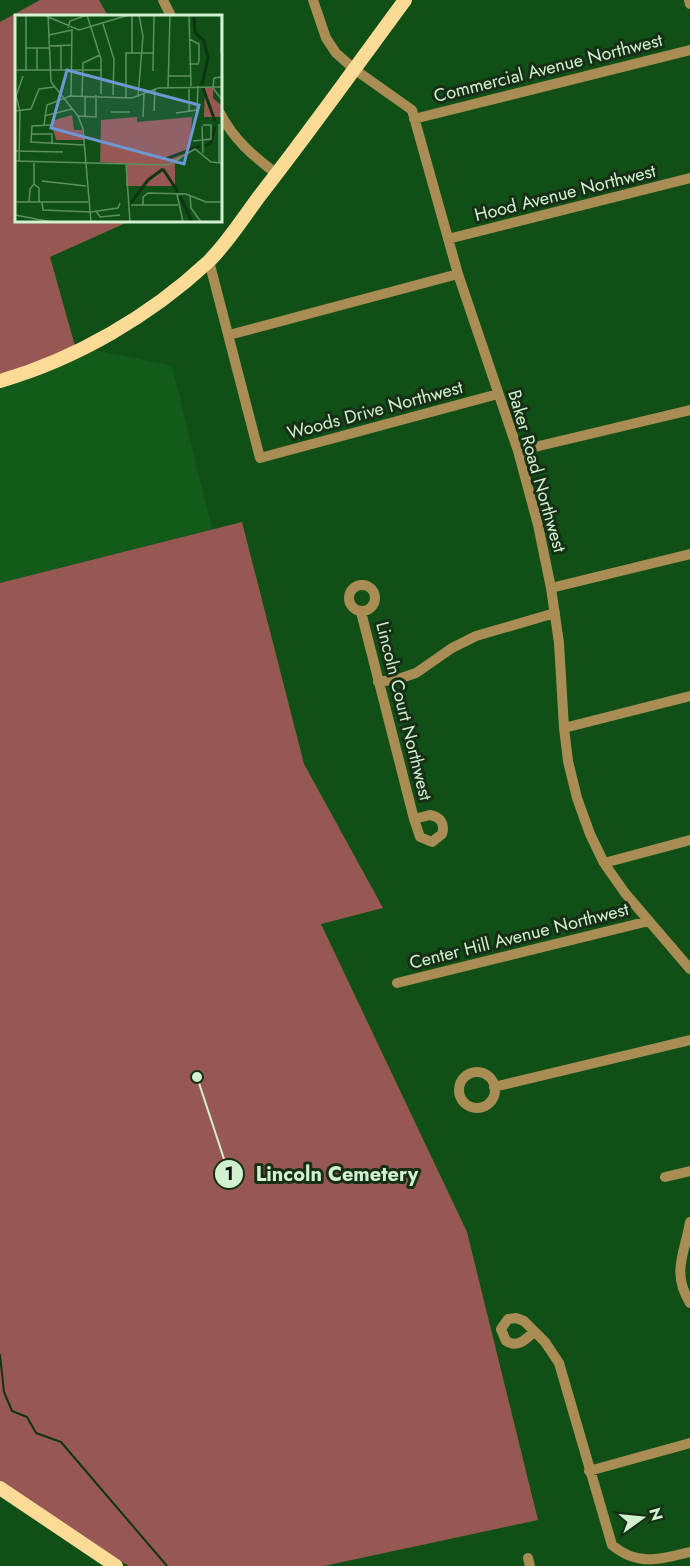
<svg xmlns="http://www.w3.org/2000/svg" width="690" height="1566" font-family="Jost,sans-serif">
  <rect width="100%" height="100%" fill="#105016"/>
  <path fill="#135b1a" d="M 75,346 L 172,366 L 212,529 L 0,583 L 0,379 Z"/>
  <path fill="#975854" d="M 40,0 L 99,0 L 108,16 L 16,16 L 16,220 L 130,221 L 50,257 L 75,346 L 0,379 L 0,22 Z
    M 242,522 L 304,764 L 383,908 L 321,924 L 467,1232 L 538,1520 L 324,1566 L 129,1566 L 0,1488 L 0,583 Z"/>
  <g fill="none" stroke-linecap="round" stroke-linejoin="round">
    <path stroke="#0f3411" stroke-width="2" d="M 0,1355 L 4,1392 L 12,1411 L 27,1417 L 36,1433 L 61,1442 L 167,1566"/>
    <path stroke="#a98d54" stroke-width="10" d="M 163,0 L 171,16
      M 313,0 L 326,38 L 336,53 L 354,69 L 412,110 L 458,274 L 518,451 L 538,525 L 551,588 L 559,643 L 564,728 L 568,761 L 577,798 L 590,834 L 604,863 L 625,893 L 690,969
      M 689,0 L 690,4
      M 220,113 C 234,140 253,156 277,174
      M 414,119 L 690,50
      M 448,239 L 690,178
      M 209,261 L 260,458 L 498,394
      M 229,335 L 458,274
      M 518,451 L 690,410
      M349 598a13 13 0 1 1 26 0a13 13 0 1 1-26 0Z
      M 551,588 L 690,554
      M 361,612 L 414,819
      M 378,682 L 398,679 L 416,673 L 452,648 L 476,636 L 555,613
      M 564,728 L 690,696
      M 430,815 C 441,817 445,824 442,834 L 432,842 L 420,837 L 414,819 Z
      M 604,863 L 690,840
      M 397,983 L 649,921
      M459 1090a18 18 0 1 1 36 0a18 18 0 1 1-36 0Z
      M 494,1087 L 690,1040
      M 665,1177 L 690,1171
      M 690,1222 C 685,1253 671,1272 690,1303
      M 534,1332 C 525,1340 518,1348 506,1341 L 501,1329 L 508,1319 L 516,1318 L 524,1321 L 545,1342 L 559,1363 L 612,1545 C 637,1566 658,1560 690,1552
      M 589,1471 L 690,1443
      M 528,1558 L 530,1566"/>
    <path stroke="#fcdb97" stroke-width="14" d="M 0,381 C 76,359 150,316 208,262 C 227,244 245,215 261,194 C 311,130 357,65 405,0
      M 0,1488 L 116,1566"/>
  </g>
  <g text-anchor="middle" stroke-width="6" stroke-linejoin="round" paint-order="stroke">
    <g font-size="18" fill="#d1f1d0" stroke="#162f16">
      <text transform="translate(548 68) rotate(-14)" y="6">Commercial Avenue Northwest</text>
      <text transform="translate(565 193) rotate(-14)" y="6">Hood Avenue Northwest</text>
      <text transform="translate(375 410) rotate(-15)" y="6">Woods Drive Northwest</text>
      <text transform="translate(537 471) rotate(74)" y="6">Baker Road Northwest</text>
      <text transform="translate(404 711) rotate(76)" y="6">Lincoln Court Northwest</text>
      <text transform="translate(519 936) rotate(-14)" y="6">Center Hill Avenue Northwest</text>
    </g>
  </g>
  <g transform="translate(15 15)">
    <rect width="207" height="207" fill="#105016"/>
    <path d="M 190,72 L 198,73 L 198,83 L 207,91 L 207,102 L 189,102 ZM 57,100 L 59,115 L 67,115 L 69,125 L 41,125 L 36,106 ZM 122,102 L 122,107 L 177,102 L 175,134 L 160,149 L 160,171 L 111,171 L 112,149 L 85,147 L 86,105 Z" fill="#975854"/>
    <path fill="none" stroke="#0f3411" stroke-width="3" d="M 179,2 L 180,17 L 189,26 L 193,43 L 187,70M 188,73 L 200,106M 190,131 L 196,128 L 200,111M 151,144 L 185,131M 148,154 L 163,177M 165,181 L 177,207M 116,188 L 133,165 L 148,154"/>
    <path fill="none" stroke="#5d9060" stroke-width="1.5" d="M 11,0 L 11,55M 33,0 L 36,67 L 63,101 L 68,114 L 76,207M 117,0 L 117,38M 174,0 L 176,71M 206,0 L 206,38M 31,1 L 64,15 L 114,0M 88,9 L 99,44 L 98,80M 53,13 L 55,6 L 72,0 L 86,44 L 86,79M 34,20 L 57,15M 34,31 L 57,30M 11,33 L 34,33M 174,49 L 183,49 L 184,45 L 184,29 L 174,24M 0,55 L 87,55M 22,55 L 22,33M 46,55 L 46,30M 138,56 L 139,0M 153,61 L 176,61M 207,62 L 199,63 L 198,73 L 207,85M 174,72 L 174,97M 153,73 L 155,0M 56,81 L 57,14M 67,81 L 68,48 L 85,40M 111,82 L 111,38 L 138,38M 123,82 L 128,21 L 124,0M 0,96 L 16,94 L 24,74 L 39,72M 139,96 L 140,74M 96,97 L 115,97M 161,98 L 182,95 L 183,71M 29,101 L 57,94M 63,101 L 81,102 L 81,80M 70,102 L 70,81M 128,102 L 129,79M 29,110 L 32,90 L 55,81 L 117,83 L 143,73 L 207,72M 36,110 L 17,111 L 16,127 L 69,130M 187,111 L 188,138M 16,119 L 37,119 L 37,128M 178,126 L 196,124 L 196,110 L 188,110M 0,136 L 48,137M 0,146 L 153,150 L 180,134 L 196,147 L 207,148M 4,146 L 5,96 L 1,81 L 8,61M 19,148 L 19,169M 204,148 L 204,109M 111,149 L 115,207M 27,166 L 71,171M 19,169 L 24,173 L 24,187M 162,179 L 168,207M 175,180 L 176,193 L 186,207M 0,187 L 73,187M 14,187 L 15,174 L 19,169M 27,187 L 28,195 L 76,197 L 103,193 L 105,188M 116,190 L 163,190M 128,190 L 128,182 L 133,178 L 171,179 L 191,187 L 207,187M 81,196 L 85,202 L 105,200M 0,200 L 37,207"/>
    <path fill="#6e97d4" fill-opacity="0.15" stroke="#6e97d4" stroke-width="3" d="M 52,55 L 184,90 L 169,149 L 36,113 Z"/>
    <rect width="207" height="207" fill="none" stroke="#d1f1d0" stroke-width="3"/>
  </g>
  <path fill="none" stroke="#d1f1d0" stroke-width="2" d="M197 1077L229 1174"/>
  <g fill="#d1f1d0" stroke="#162f16" stroke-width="2">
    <circle cx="197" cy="1077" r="6"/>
    <circle cx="229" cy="1174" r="15"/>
  </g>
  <g font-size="18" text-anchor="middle" font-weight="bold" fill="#111">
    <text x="229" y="1180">1</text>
  </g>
  <g font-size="20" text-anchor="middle" font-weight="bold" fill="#d1f1d0" stroke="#162f16" stroke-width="6" stroke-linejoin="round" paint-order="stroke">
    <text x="337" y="1181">Lincoln Cemetery</text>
  </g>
  <g transform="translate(642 1518) rotate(75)" stroke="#162f16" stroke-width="4.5" paint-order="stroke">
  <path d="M0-4.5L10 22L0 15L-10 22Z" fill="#d1f1d0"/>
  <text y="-9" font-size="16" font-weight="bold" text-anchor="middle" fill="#d1f1d0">N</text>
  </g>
</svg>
